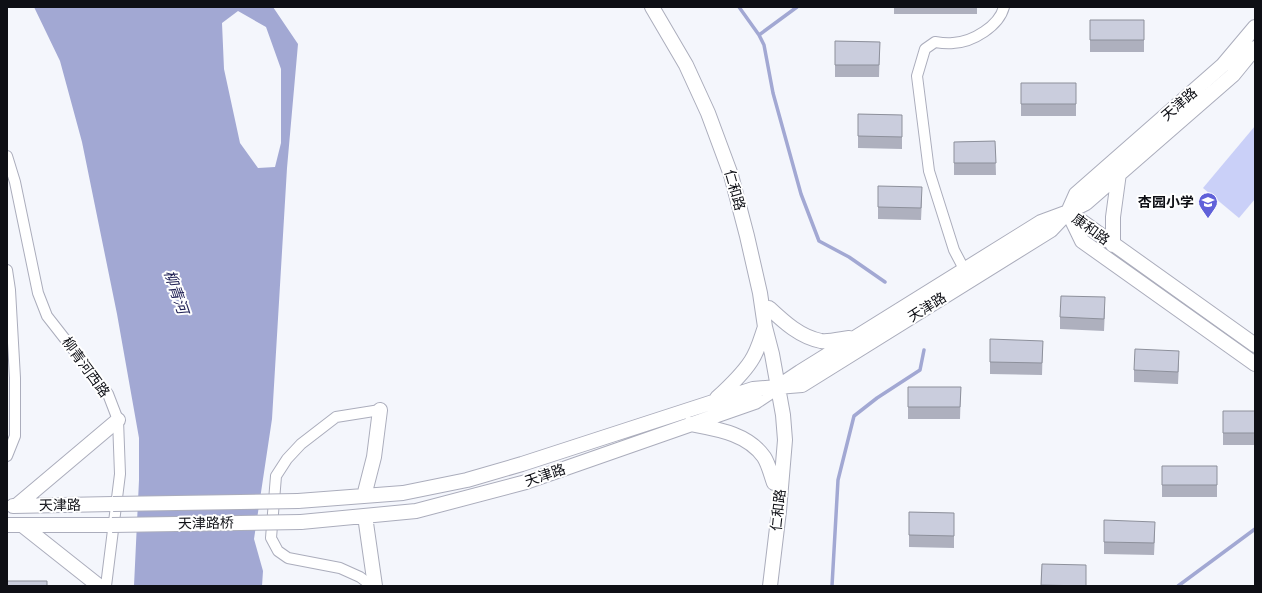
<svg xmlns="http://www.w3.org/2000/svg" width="1262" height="593" font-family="'Varela Round','Noto Sans SC',sans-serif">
  <rect width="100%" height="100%" fill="#f4f6fc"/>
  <path fill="#cad0f8" d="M 1255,126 L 1255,199 L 1239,218 L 1203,188 Z"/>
  <path fill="#a2a8d3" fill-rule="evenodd" d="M 34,7 L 273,7 L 298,44 L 287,168 L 272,419 L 254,539 L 263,571 L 262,586 L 134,586 L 139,480 L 139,438 L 117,314 L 82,142 L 60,61 ZM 238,11 L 266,27 L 281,69 L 281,143 L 275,167 L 258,168 L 240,143 L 224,69 L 222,23 Z"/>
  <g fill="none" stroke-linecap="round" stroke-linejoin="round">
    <path stroke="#a2a8d3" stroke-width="3.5" d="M 739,7 L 759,35 L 764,45 L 773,93 L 801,194 L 819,241 L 849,257 L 885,282
      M 759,35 L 797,7
      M 832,586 L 838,480 L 854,416 L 877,398 L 920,370 L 924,350
      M 1178,586 L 1255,529"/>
    <defs>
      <path id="street" d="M 7,156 L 15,182 L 38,293 L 47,316 L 108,394 L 118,420 L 120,474 L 106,586
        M 964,269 L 954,250 L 929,171 L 917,76 L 925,49 L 935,42 C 941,43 947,44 953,43 C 973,42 999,26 1004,7
        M 7,270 L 10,290 L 15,378 L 15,436 L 7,456
        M 372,586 L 360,577 L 340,568 L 288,558 L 278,551 L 271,538 L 276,476 L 287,459 L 301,444 L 336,417 L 380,410"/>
      <path id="secondary" d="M 652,7 L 686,65 L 708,113 L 731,175 L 747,236 L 760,293 L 765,327 L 772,354 L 783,415 L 785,440 L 779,511 L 770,586
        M 1068,212 L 1082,241 L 1255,364
        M 1070,213 L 1255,345
        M 1113,245 L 1113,217 L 1119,173
        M 769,308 C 784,322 800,337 821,341 C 829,342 841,339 849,338
        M 717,398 C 729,387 742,375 751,361 C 758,351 761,338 765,327
        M 690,424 C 716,429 747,433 764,457 C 769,465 771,475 774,483
        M 364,496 L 374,457 L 380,410
        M 298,501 L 403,493 L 467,480 L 522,464 L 753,389 L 802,385 L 1051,230 L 1068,212 L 1076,194 L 1223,65 L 1255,27
        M 13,506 L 113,504
        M 16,506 L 118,420
        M 365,516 L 375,586
        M 301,522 L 416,511 L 526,482 L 755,402 L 800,372 L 1041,222 L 1068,212 L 1086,203 L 1233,75 L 1255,48
        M 7,525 L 112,525
        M 22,525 L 99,586"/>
    </defs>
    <use href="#street" stroke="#abadbc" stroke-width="12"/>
    <use href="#secondary" stroke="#abadbc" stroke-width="16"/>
    <use href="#street" stroke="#fff" stroke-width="10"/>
    <use href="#secondary" stroke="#fff" stroke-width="14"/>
    <defs>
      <path id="secondary-bridge" d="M 113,504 L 298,501
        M 112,525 L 301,522"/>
    </defs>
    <use href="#secondary-bridge" stroke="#abadbc" stroke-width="16" stroke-linecap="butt"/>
    <use href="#secondary-bridge" stroke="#fff" stroke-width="14"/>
  </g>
  <path fill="#aeb0be" d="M 894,7 L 977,7 L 977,14 L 894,14 Z
    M 1090,20 L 1144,20 L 1144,52 L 1090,52 Z
    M 835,41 L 880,42 L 879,77 L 835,77 Z
    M 1021,83 L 1076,83 L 1076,116 L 1021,116 Z
    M 858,114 L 902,115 L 902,149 L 858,148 Z
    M 995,141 L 996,175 L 954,175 L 954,142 Z
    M 922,199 L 921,220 L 878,219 L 878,207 Z
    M 1105,309 L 1104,331 L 1060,329 L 1060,317 Z
    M 1043,341 L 1042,375 L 990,374 L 990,362 Z
    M 1179,363 L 1178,384 L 1134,382 L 1134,370 Z
    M 908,387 L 961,387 L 960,419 L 908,419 Z
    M 1223,411 L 1255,411 L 1255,445 L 1223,445 Z
    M 1162,466 L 1217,466 L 1217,497 L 1162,497 Z
    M 909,512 L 954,513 L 954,548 L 909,547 Z
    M 1155,534 L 1154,555 L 1104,554 L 1104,542 Z
    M 1042,564 L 1086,586 L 1041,586 Z"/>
  <path fill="#cacddd" stroke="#8d909b" d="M 1090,20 L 1144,20 L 1144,40 L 1090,40 Z
    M 835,41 L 880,42 L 879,65 L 835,65 Z
    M 1021,83 L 1076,83 L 1076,104 L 1021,104 Z
    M 858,114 L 902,115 L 902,137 L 858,136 Z
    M 995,141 L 996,163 L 954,163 L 954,142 Z
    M 878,186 L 922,187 L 921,208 L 878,207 Z
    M 1061,296 L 1105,297 L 1104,319 L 1060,317 Z
    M 990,339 L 1043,341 L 1042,363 L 990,362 Z
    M 1135,349 L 1179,351 L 1178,372 L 1134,370 Z
    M 908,387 L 961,387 L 960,407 L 908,407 Z
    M 1223,411 L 1255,411 L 1255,433 L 1223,433 Z
    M 1162,466 L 1217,466 L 1217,485 L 1162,485 Z
    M 909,512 L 954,513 L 954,536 L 909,535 Z
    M 1104,520 L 1155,522 L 1154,543 L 1104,542 Z
    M 1042,564 L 1086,565 L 1086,586 L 1041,585 Z
    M 7,581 L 47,581 L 47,586 L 7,586 Z"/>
  <defs>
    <symbol id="school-pin" viewBox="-11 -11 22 30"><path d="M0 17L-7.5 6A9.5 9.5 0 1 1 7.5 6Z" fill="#6061d9" stroke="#fff"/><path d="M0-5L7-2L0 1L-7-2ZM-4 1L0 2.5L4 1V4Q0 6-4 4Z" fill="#fff"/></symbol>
  </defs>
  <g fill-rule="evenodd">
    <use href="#school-pin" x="1197" y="191" width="22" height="30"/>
  </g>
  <g text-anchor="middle" stroke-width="4" stroke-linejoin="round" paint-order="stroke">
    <g font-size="14" fill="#0e0f15" stroke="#fff">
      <text transform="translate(1179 104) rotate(-41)" y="5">天津路</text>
      <text transform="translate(735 190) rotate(74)" y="5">仁和路</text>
      <text transform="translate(1091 229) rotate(36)" y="5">康和路</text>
      <text transform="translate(927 307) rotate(-32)" y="5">天津路</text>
      <text transform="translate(86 367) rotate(54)" y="5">柳青河西路</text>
      <text transform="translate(545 475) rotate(-19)" y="5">天津路</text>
      <text transform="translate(60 505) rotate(-1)" y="5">天津路</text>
      <text transform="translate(778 510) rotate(-84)" y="5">仁和路</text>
      <text transform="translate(206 523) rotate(-1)" y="5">天津路桥</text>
    </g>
    <g font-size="14" font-weight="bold" fill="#0e0f15" stroke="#fff" text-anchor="end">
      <text x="1194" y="207">杏园小学</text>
    </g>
    <g font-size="15" font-style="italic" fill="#212256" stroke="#fff">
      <text transform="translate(176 292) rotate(71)" y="5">柳青河</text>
    </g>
  </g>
  <rect width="1262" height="593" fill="none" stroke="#0e0f15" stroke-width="16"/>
</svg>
